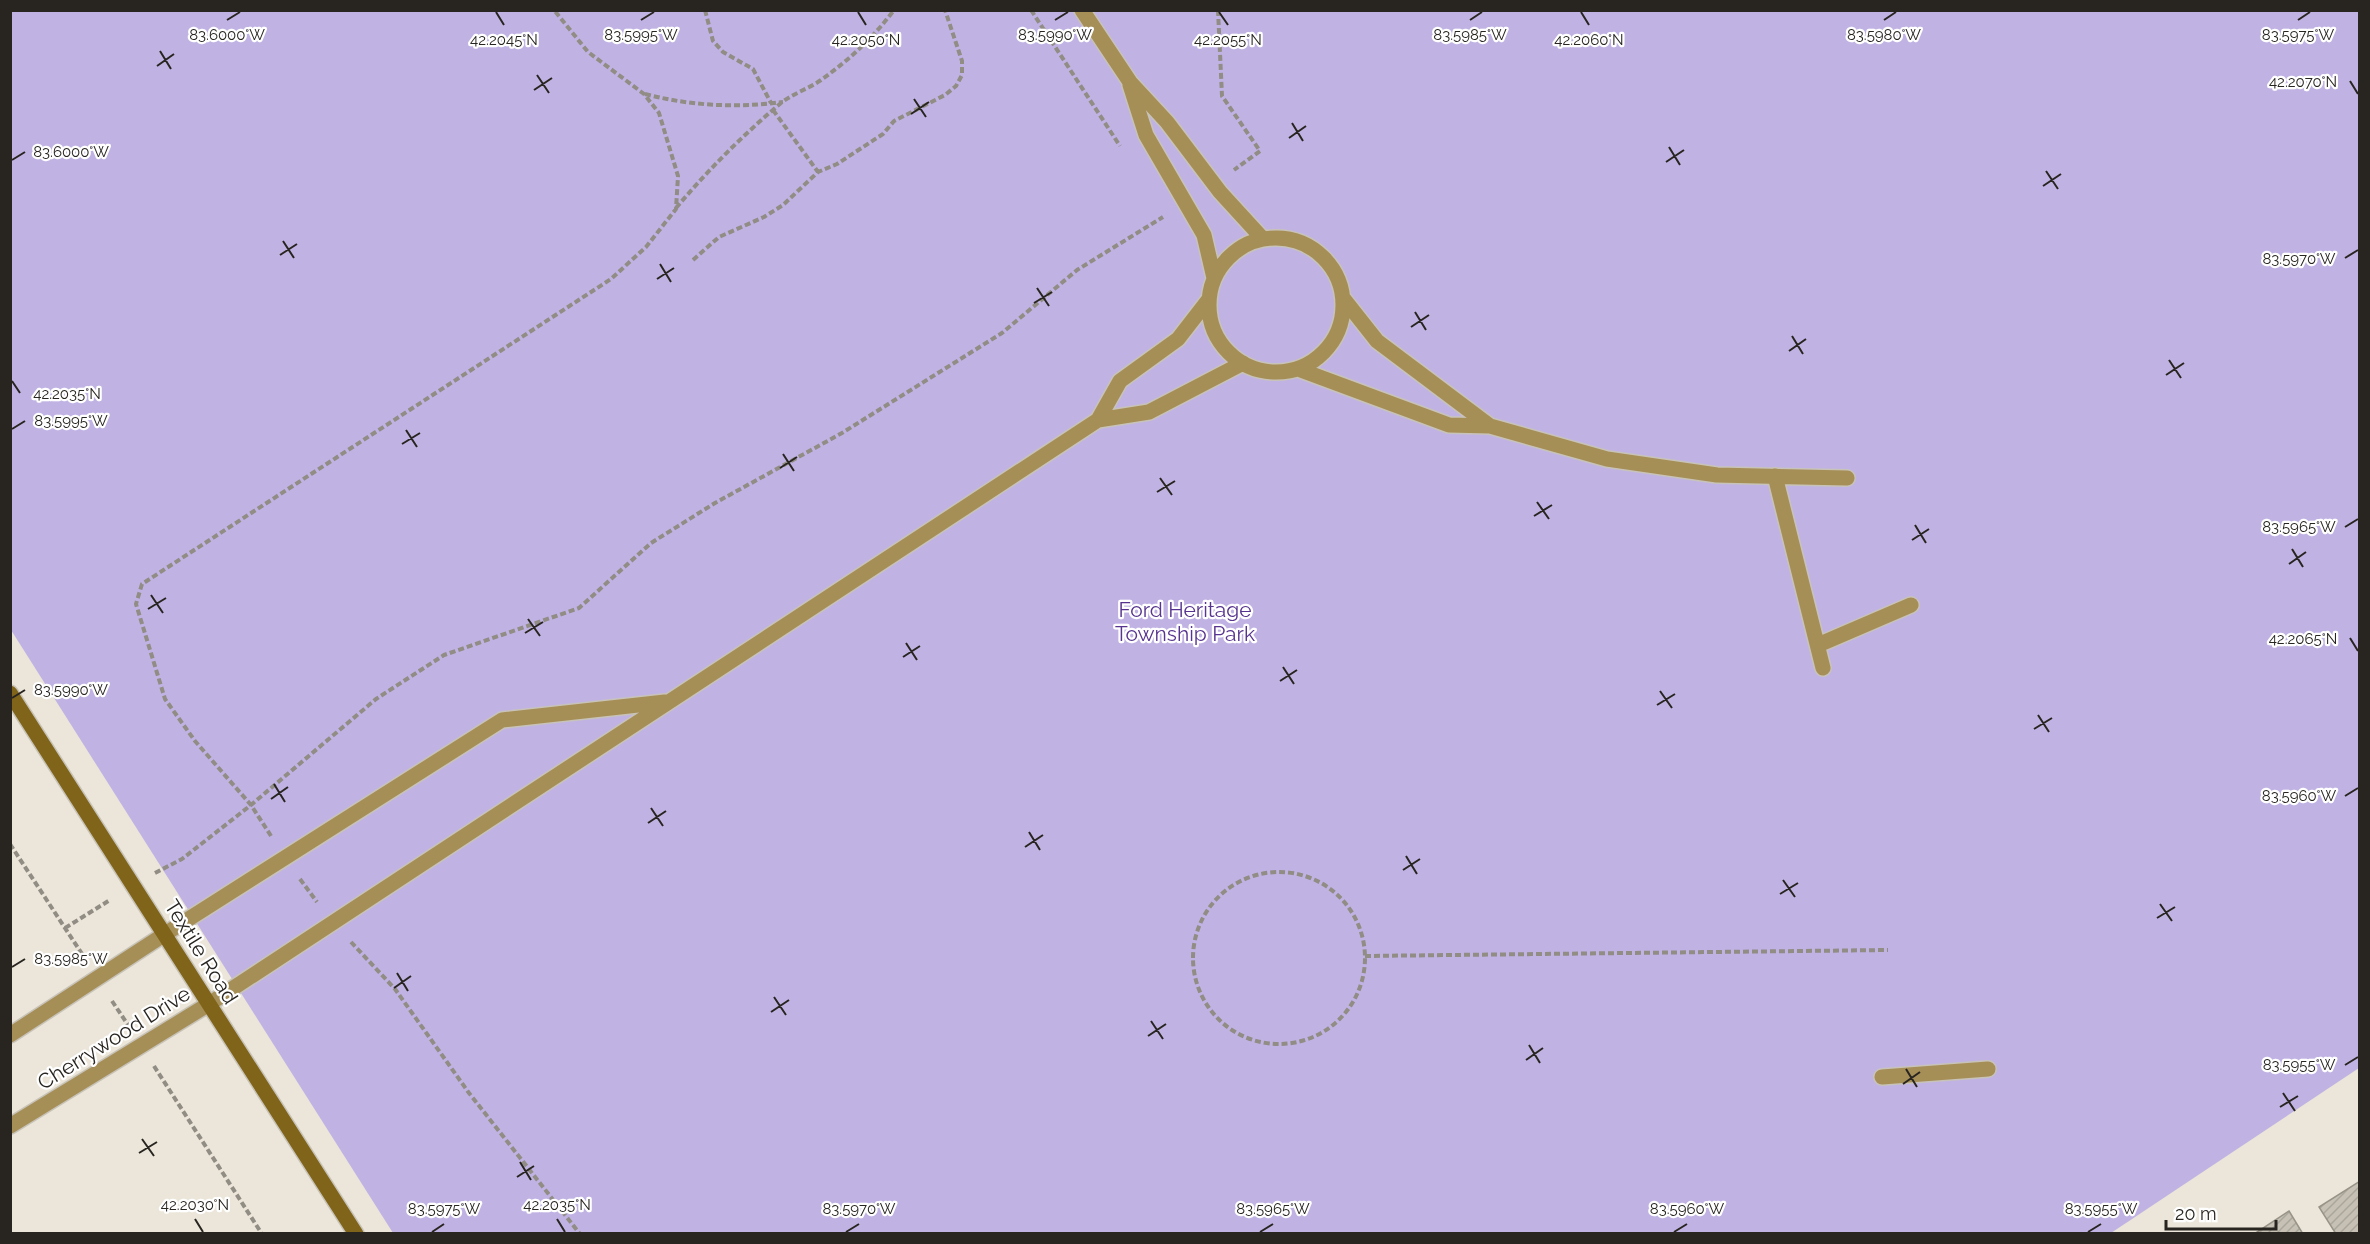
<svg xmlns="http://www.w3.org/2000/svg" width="2370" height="1244" font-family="Raleway,sans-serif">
  <defs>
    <pattern id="building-hatch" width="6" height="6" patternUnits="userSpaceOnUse" patternTransform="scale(1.5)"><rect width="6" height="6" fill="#c6c1b4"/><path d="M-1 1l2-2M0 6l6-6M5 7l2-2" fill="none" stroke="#aaa69a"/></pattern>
  </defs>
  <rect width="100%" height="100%" fill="#ebe6d9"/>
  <path fill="#c0b3e4" d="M 11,11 L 2359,11 L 2359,1068 L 2111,1233 L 393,1233 L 11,630 Z"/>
  <path fill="url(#building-hatch)" stroke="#989387" stroke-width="1.5" d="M 2360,1181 L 2360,1234 L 2336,1234 L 2319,1207 Z
    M 2289,1211 L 2303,1234 L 2254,1234 Z"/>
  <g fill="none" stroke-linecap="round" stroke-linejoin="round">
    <defs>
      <path id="service" d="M 1082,10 L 1130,82 L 1167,122 L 1220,192 L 1263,239
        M 1130,85 L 1146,135 L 1204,235 L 1214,278
        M1209 305a67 67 0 1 1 134 0a67 67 0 1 1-134 0Z
        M 1343,298 L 1377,341 L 1490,426
        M 1298,369 L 1449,425 L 1490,426 L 1607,459 L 1717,475 L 1847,478
        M 1098,420 L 1120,381 L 1178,339 L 1209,299
        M 1775,476 L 1823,668
        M 1818,645 L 1911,605
        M 165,934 L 502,720 L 665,702
        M 209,1004 L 1098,420 L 1149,412 L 1243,363
        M 1882,1077 L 1988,1069"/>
      <path id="minor" d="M 10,1035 L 165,934
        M 10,1126 L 209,1004"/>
      <path id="secondary" d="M 10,693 L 356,1234"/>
    </defs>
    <use href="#service" stroke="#c8c3b8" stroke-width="18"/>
    <use href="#minor" stroke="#c8c3b8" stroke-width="18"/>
    <use href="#secondary" stroke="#c8c3b8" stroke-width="18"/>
    <path stroke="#918c84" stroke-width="4" stroke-dasharray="6 3" stroke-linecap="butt" d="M 705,10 L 713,41 L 723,52 L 753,69 L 771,103
      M 1031,10 L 1120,146
      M 1218,10 L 1222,96 L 1260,151 L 1234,170
      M 645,94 C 691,106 735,108 783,102
      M 773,110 L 818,172
      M 676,208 C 708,170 743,135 781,103 C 792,94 808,89 821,80 C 849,60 873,38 894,10
      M 693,260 L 719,237 L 764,217 L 783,205 L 818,172 L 837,164 L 883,134 L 894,121 L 945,95 L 956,86 L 962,75 L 962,61 L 945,10
      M 271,836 L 251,805 L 195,741 L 165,699 L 136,604 L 142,584 L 611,279 L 646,247 L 676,209 L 678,176 L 659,113 L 644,94 L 588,52 L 554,10
      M 10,844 L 84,957
      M1193 958a86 86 0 1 1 172 0a86 86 0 1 1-172 0Z
      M 155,873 L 182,859 L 251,805 L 376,699 L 444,655 L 579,608 L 651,543 L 715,503 L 842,433 L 1002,333 L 1077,270 L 1163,217
      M 300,879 L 317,902
      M 65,928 L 110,900
      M 351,942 L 395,989 L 469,1093 L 580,1234
      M 1365,956 L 1888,950
      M 112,1001 L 128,1025
      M 154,1066 L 262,1234"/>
    <use href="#service" stroke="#a68e57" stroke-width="15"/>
    <use href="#minor" stroke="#a68e57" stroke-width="15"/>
    <use href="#secondary" stroke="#80641a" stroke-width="15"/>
  </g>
  <path fill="none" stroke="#282521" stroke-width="2" d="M 496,12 L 504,25M 858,12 L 866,25M 1219,12 L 1228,25M 1581,12 L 1589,25M 227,20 L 240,12M 641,20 L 654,12M 1055,20 L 1068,12M 1470,20 L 1482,12M 1884,20 L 1896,12M 2298,20 L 2310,12M 160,51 L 171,69M 157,66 L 174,54M 537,75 L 549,93M 2350,81 L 2358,94M 534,90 L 552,78M 914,99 L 926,117M 911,114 L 929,102M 1292,123 L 1303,141M 1289,138 L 1306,126M 1669,147 L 1680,165M 12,160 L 25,152M 1666,162 L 1684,150M 2046,171 L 2058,189M 2043,186 L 2061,174M 283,241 L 294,258M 280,255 L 297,244M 2345,258 L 2358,250M 660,264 L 671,282M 657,279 L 674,268M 1037,288 L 1049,306M 1034,303 L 1052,292M 1415,312 L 1426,330M 1411,327 L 1429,315M 1792,336 L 1803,354M 1789,351 L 1806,339M 2169,360 L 2181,378M 2166,375 L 2184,363M 12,381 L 20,393M 12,429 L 25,421M 406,430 L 417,447M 402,444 L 420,433M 783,454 L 794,471M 780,468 L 797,457M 1160,478 L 1172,495M 1157,492 L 1175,481M 1537,502 L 1549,519M 1534,516 L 1552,505M 1915,525 L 1926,543M 2345,527 L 2358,519M 1912,540 L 1929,529M 2292,549 L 2303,567M 2289,564 L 2306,552M 151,595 L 163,613M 148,609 L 166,598M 528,619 L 540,636M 525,633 L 543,622M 2350,638 L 2358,651M 906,643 L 917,660M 903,657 L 920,646M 1283,667 L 1294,684M 1280,681 L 1297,670M 1660,691 L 1672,708M 12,698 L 25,690M 1657,705 L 1675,694M 2038,715 L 2049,732M 2034,729 L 2052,718M 274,784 L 285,802M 2345,796 L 2358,788M 271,799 L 288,787M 651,808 L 663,826M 648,823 L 666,811M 1029,832 L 1040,850M 1025,847 L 1043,835M 1406,856 L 1417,874M 1403,870 L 1420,859M 1783,880 L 1795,897M 1780,894 L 1798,883M 2160,904 L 2172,921M 2157,918 L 2175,907M 12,967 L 25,959M 397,973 L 408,991M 394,988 L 411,976M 774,997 L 786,1015M 771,1012 L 789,1000M 1151,1021 L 1163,1039M 1148,1036 L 1166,1024M 1529,1045 L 1540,1063M 1526,1060 L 1543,1048M 2345,1065 L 2358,1057M 1906,1069 L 1917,1087M 1903,1084 L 1920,1072M 2283,1093 L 2295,1111M 2280,1107 L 2298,1096M 142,1139 L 154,1156M 139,1153 L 157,1142M 520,1162 L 531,1180M 517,1177 L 534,1166M 195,1219 L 203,1232M 557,1219 L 565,1232M 432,1232 L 444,1224M 846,1232 L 859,1224M 1260,1232 L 1273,1224M 1674,1232 L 1687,1224M 2088,1232 L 2101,1224"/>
  <g text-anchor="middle" stroke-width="4.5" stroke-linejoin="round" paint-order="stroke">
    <g font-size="21" fill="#57348f" stroke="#fff">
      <text x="1185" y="617">Ford Heritage<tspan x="1185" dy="24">Township Park</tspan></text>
    </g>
    <g font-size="21" fill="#282521" stroke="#fff">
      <text transform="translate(201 952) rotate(58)" y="7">Textile Road</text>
      <text transform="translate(114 1038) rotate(-32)" y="7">Cherrywood Drive</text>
    </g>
  </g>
  <g font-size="15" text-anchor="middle" fill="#282521" stroke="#fff" stroke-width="4.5" stroke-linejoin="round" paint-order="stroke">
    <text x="641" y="40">83.5995°W</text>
    <text x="1055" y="40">83.5990°W</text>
    <text x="1470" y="40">83.5985°W</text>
    <text x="1884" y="40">83.5980°W</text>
    <text x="2298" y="40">83.5975°W</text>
    <text x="227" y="40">83.6000°W</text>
    <text x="504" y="45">42.2045°N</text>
    <text x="866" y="45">42.2050°N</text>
    <text x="1228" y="45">42.2055°N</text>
    <text x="1589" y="45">42.2060°N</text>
    <text x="2303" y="87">42.2070°N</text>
    <text x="71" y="157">83.6000°W</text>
    <text x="2299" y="264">83.5970°W</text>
    <text x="67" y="399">42.2035°N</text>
    <text x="71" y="426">83.5995°W</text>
    <text x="2299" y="532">83.5965°W</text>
    <text x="2303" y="644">42.2065°N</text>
    <text x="71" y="695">83.5990°W</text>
    <text x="2299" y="801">83.5960°W</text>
    <text x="71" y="964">83.5985°W</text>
    <text x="2299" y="1070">83.5955°W</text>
    <text x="195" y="1210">42.2030°N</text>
    <text x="557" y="1210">42.2035°N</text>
    <text x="444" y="1214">83.5975°W</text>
    <text x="859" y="1214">83.5970°W</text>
    <text x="1273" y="1214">83.5965°W</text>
    <text x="1687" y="1214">83.5960°W</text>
    <text x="2101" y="1214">83.5955°W</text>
  </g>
  <rect width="2370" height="1244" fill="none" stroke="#282521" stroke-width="24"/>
  <path d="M2166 1220v9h110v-9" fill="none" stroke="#282521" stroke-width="3"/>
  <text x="2175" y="1220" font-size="18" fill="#282521" stroke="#ffffff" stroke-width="4.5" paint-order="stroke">20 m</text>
</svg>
